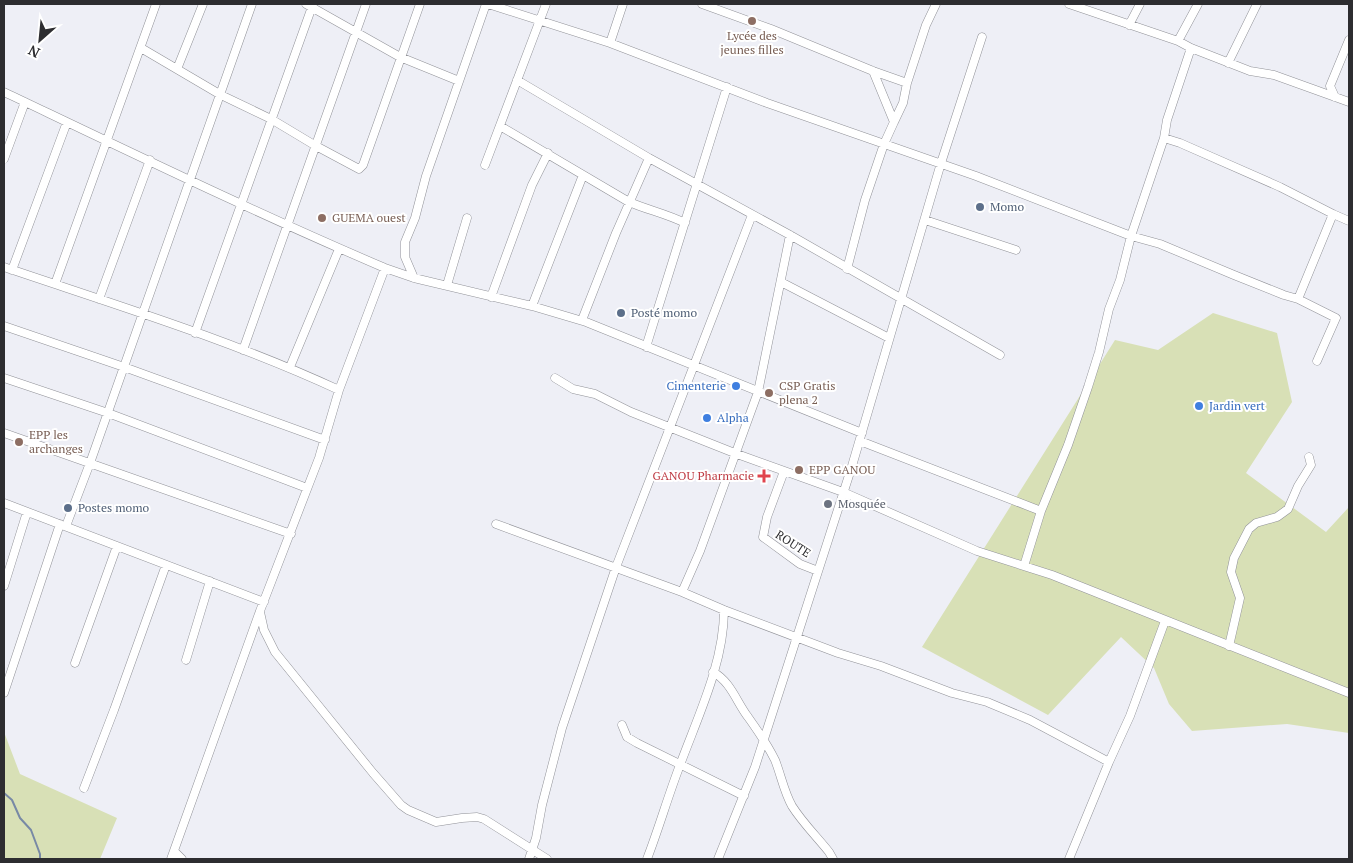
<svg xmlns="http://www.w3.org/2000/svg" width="1353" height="863" font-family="'PT Serif',serif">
  <rect width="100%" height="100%" fill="#eeeff6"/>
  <path fill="#d8e0b6" d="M 1213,313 L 1277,333 L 1292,402 L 1246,473 L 1326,532 L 1349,507 L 1349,733 L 1287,724 L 1192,731 L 1169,704 L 1154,668 L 1121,637 L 1048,715 L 922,647 L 1115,340 L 1158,350 Z
    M 4,732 L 20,774 L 117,818 L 100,859 L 4,859 Z"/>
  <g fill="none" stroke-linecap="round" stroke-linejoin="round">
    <path stroke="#7889a5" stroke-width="2" d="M 4,793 L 12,800 L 20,818 L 31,830 L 40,854 L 40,859"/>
    <defs>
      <path id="minor" d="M 306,4 L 400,57 L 459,81
        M 488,4 L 610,43 L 767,103 L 976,176 L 1131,236 L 1160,244 L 1234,275 L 1284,295 L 1298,299 L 1336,318 L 1317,361
        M 702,4 L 771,29 L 873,71 L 907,83
        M 1069,4 L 1178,41 L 1191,48 L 1250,71 L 1274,75 L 1349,102
        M 1129,25 L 1140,4
        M 1178,41 L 1198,4
        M 610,43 L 623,4
        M 141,48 L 221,95 L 271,119 L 316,146 L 359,169 L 363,165 L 420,4
        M 1228,63 L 1257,4
        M 177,69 L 203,4
        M 517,80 L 649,158 L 790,235 L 1000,355
        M 4,92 C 130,152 256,213 385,268 L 414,278 L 532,306 L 586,322 L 862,433
        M 1335,97 L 1330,86 L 1349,40
        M 894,122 L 903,103 L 907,83 L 926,25 L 936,4
        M 500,126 L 629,202 C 648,210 667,214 685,223
        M 1164,138 L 1180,143 L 1280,187 L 1333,214 L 1349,221
        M 4,159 L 25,102
        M 485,165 L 546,4
        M 925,220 L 1016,250
        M 4,267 C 116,305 231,340 339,390
        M 847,269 L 865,200 L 884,144 L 894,122 L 873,71
        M 12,270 L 67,122
        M 414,278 L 405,257 L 405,242 L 415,218 L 426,176 L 486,4
        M 781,282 L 889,338
        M 55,284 L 156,4
        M 447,285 L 467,218
        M 491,297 L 532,185 L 548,153
        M 99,299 L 150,160
        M 1298,299 L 1333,214
        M 532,306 L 583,175
        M 582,320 L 616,233 L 649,158
        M 4,326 L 124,367 L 325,440
        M 195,333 L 313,4
        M 646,347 L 727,87
        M 243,350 L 366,4
        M 290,367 L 339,249
        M 4,378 L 108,413 L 307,488
        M 555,378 L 573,389 L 595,394 L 631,412 L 737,454 L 843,492 L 977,551 L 1052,575 L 1349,693
        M 4,433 L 291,534
        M 860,441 L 1041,511
        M 783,474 L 767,517 L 763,537 L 800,564 L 818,571
        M 4,503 L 264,602
        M 496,524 L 682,592 L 724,610 L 838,653 L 881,666 L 952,693 L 987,702 L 1030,720 L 1109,762 L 1130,716 L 1165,621
        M 66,526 L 90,463 L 252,4
        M 1024,566 L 1041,511 L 1068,445 L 1088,387 L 1099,352 L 1109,309 L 1120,280 L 1131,236 L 1164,138 L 1167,120 L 1191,48
        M 4,586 L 27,512
        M 682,592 L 700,551 L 758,392 L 790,235
        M 260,612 L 264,630 L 275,652 L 373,773 L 401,805 L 408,810 L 436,822 L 462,818 L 477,817 L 484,819 L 547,859
        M 1229,646 L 1240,598 L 1231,572 L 1234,558 L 1249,529 L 1256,523 L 1277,517 L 1288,509 L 1298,486 L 1311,465 L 1309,457
        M 186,660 L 210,581
        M 75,663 L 117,546
        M 713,672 C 731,682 736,701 748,717 C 758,731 767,744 775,760 C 781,775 784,792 792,806 C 802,822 817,837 829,852 L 833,859
        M 4,693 L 60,524
        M 622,725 L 627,737 L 637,743 L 744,796
        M 84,788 L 114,710 L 166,565
        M 174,851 L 182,859
        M 171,859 L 260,611 L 319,458 L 339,390 L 385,268
        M 529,859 L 536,838 L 542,805 L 562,728 L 616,567 L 752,215
        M 647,859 C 659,828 668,796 680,765 C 698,716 724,663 724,610
        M 718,859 L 755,767 L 852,466 L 941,163 L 982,37
        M 1069,859 L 1109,762"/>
    </defs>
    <use href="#minor" stroke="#919298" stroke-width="9"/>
    <use href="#minor" stroke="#fff" stroke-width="8"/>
  </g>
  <g fill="#8d6e63" stroke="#fff" stroke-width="2">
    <circle cx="752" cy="21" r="5"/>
    <circle cx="322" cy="218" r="5"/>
    <circle cx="769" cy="393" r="5"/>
    <circle cx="19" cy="442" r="5"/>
    <circle cx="799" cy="470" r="5"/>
  </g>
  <g fill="#5c6f8a" stroke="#fff" stroke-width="2">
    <circle cx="980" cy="207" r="5"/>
    <circle cx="621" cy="313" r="5"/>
    <circle cx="68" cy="508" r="5"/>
  </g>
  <g fill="#3f7fe0" stroke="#fff" stroke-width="2">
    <circle cx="736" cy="386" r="5"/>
    <circle cx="1199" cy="406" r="5"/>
    <circle cx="707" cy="418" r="5"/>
  </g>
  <path fill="#e0444e" stroke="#fff" stroke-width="2" d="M761.5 468.5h5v5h5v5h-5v5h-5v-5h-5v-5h5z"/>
  <circle fill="#6b7280" stroke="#fff" stroke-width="2" cx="828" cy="504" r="5"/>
  <g text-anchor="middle" stroke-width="4" stroke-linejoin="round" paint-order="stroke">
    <g font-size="12" fill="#785e54" stroke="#fff" text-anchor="start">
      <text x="752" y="40" text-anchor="middle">Lycée des<tspan x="752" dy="14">jeunes filles</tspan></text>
      <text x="332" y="222">GUEMA ouest</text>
      <text x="779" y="390">CSP Gratis<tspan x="779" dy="14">plena 2</tspan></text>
      <text x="29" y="439">EPP les<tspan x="29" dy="14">archanges</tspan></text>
      <text x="809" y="474">EPP GANOU</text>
    </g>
    <g font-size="12" fill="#4e5e75" stroke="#fff" text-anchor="start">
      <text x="990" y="211">Momo</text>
      <text x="631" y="317">Posté momo</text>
      <text x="78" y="512">Postes momo</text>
    </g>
    <g font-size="12" fill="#366cbe" stroke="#fff" text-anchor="start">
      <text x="726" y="390" text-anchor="end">Cimenterie</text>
      <text x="1209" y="410">Jardin vert</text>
      <text x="717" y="422">Alpha</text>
    </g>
    <g font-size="12" fill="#be3a42" stroke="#fff" text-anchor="end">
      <text x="754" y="480">GANOU Pharmacie</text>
    </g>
    <g font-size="12" fill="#5b616d" stroke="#fff" text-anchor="start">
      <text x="838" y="508">Mosquée</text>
    </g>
    <g font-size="12" fill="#2d2d30" stroke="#fff">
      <text transform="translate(793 544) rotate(33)" y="4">ROUTE</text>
    </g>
  </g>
  <rect width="1353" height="863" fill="none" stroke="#2d2d30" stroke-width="10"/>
  <g transform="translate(40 40) rotate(207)" stroke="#ffffff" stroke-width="4" paint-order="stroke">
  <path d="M0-4L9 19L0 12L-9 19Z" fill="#2d2d30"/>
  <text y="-8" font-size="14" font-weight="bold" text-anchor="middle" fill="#2d2d30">N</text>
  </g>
</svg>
